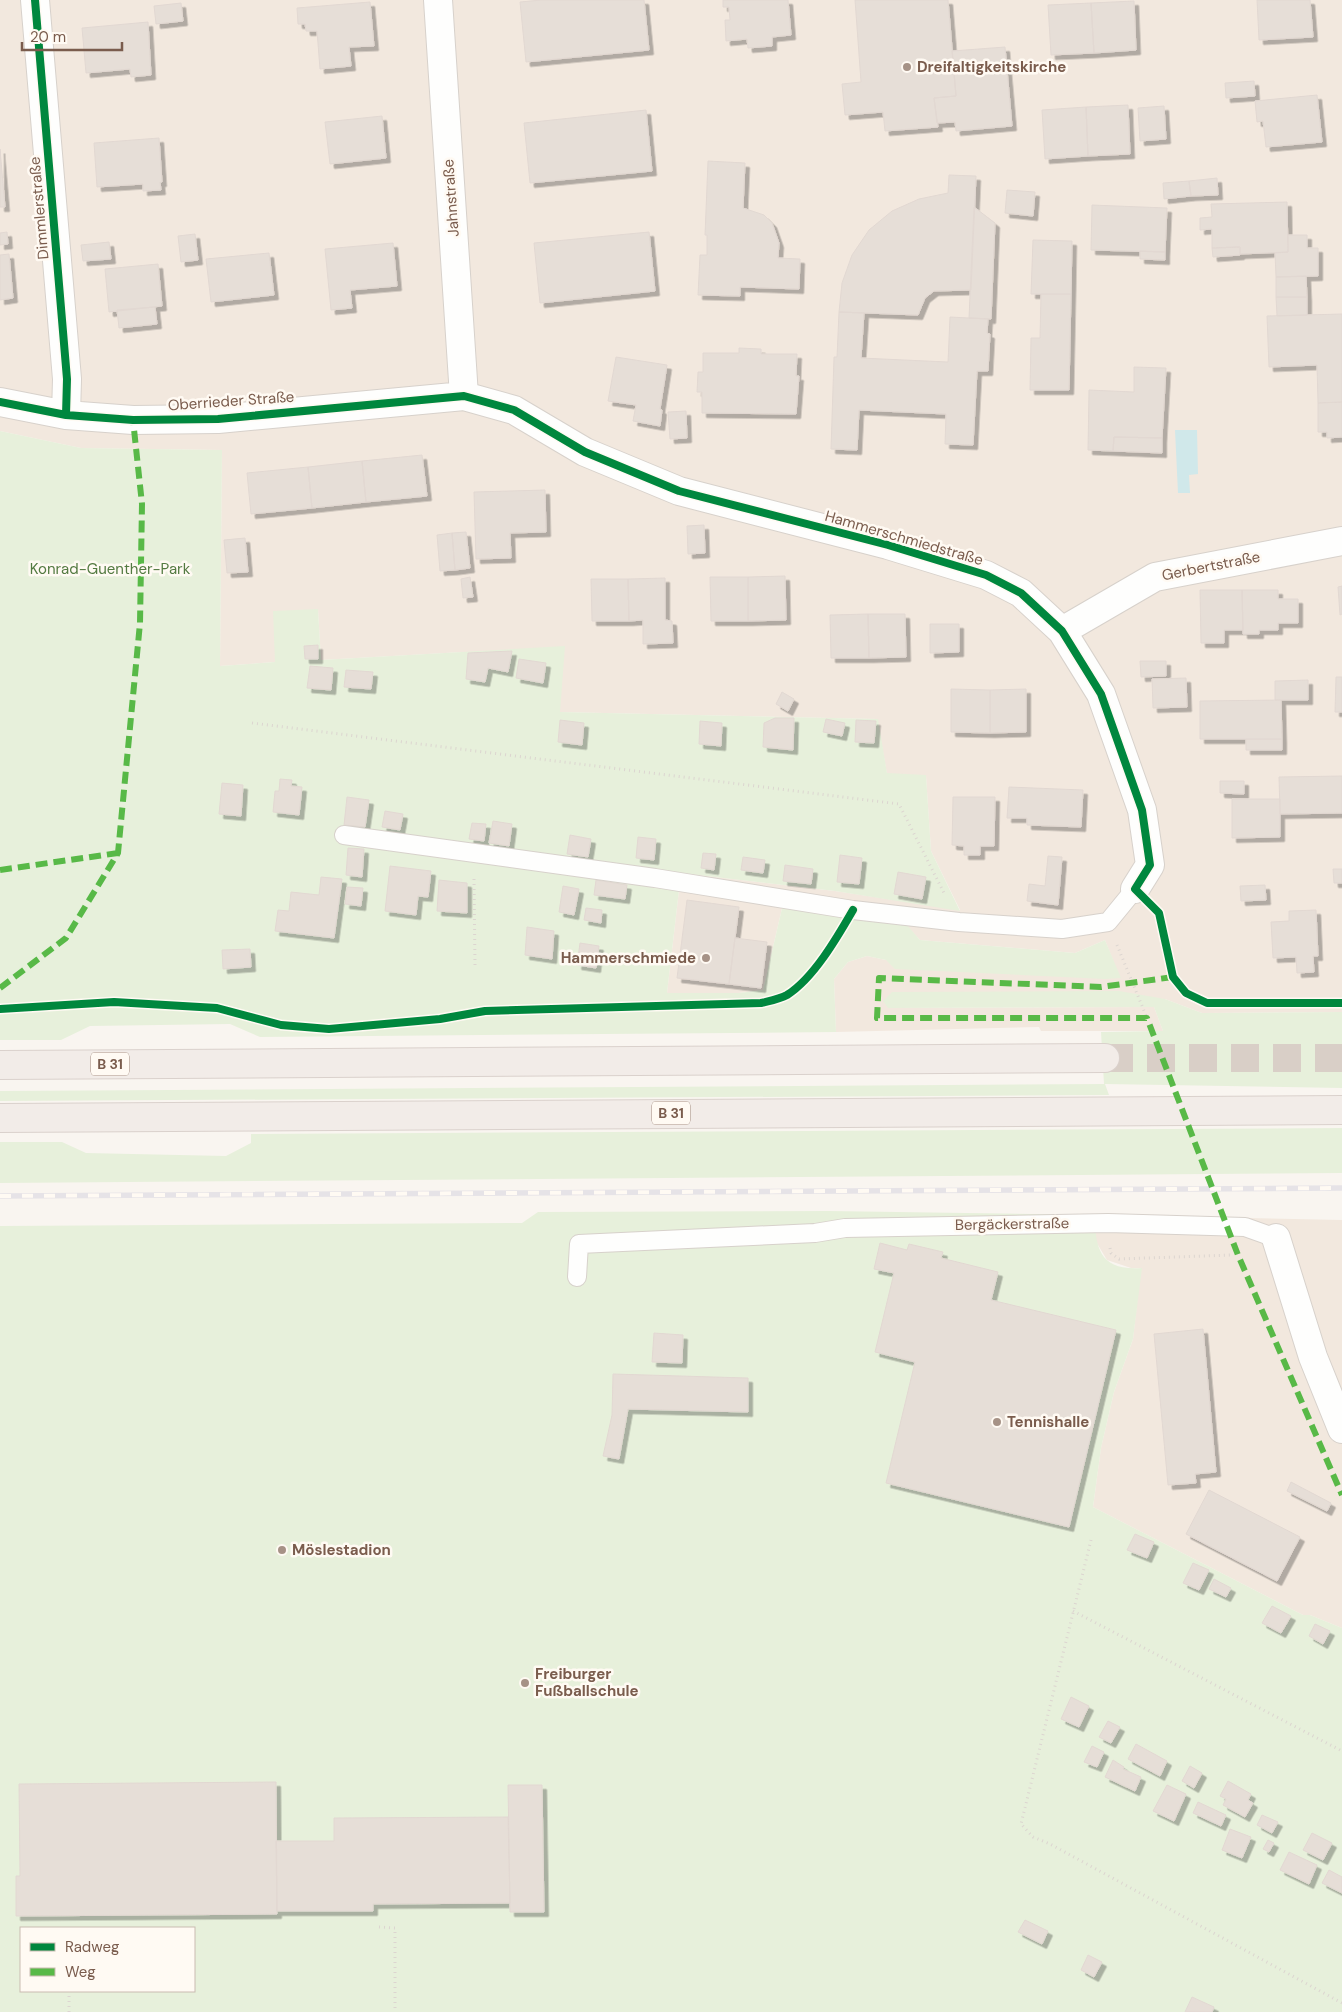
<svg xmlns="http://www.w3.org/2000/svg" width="1342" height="2012" font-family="'DM Sans',sans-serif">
  <defs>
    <filter id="shadow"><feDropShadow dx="4.5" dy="4.5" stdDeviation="0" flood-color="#0004"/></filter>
  </defs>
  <rect width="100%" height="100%" fill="#f9f5f0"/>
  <path fill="#f2e8de" d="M 0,0 L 1342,0 L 1342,1012 L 1202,1013 L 1165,999 L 888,1008 L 1154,1007 L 1163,1031 L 1041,1031 L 1039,1027 L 836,1032 L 834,979 L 848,962 L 867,956 L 886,960 L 1120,978 L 1105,940 L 1075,953 L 920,940 L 906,925 L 783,904 L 763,990 L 739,993 L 667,993 L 681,873 L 835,891 L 960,910 L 931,851 L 926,776 L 887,774 L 877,719 L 559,712 L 463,652 L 321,660 L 318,609 L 275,662 L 220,666 L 222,450 L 81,448 L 0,431 Z
    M 1095,1215 L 1342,1220 L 1342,1628 L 1310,1615 L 1303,1615 L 1093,1507 L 1101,1448 L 1114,1392 L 1133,1339 L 1141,1268 L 1131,1268 L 1107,1260 L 1095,1240 Z"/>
  <path fill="#e7f0db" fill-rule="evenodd" d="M 0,431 L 81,448 L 222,450 L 220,666 L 275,662 L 273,611 L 318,609 L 321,660 L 565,646 L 560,712 L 878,719 L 887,773 L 926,775 L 931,851 L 960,911 L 835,891 L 681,873 L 667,993 L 739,993 L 763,990 L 783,904 L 907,925 L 920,940 L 1075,953 L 1105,940 L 1121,978 L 1105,979 L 895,969 L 886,960 L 867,956 L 848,962 L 834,979 L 836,1032 L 260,1037 L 230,1024 L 90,1026 L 61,1040 L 0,1040 Z
    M 1119,991 L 1165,999 L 1202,1013 L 1342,1012 L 1342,1088 L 1105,1084 L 1109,1095 L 0,1101 L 0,1091 L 1104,1084 L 1101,1032 L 1163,1031 L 1154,1007 L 888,1008 L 883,1001 L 892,992 Z
    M 1342,1128 L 1342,1173 L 0,1183 L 0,1142 L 62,1142 L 86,1153 L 226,1156 L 251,1143 L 251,1134 Z
    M 828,1211 L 1095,1215 C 1095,1250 1101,1271 1142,1268 L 1133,1339 L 1114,1392 L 1101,1448 L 1093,1507 L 1303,1615 L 1310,1615 L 1342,1628 L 1342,2012 L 0,2012 L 0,1226 L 522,1223 L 538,1212 ZM 21,1928 L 194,1928 L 194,1991 L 21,1991 Z"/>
  <path fill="#d0e8ea" d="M 1175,430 L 1197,430 L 1198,474 L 1189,475 L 1190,493 L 1178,493 Z"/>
  <path fill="#e6ded7" stroke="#e2d8d2" filter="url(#shadow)" d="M 541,0 L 644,0 L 649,50 L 526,62 L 520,2 Z
    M 723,0 L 788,0 L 791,35 L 772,37 L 772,46 L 748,48 L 747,39 L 726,41 L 725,20 L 730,20 L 729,7 L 723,7 Z
    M 855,0 L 948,0 L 956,96 L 934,98 L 938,127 L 885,131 L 883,112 L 845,115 L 842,84 L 861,82 Z
    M 1257,0 L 1310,0 L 1313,37 L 1259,40 Z
    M 1134,1 L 1136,50 L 1094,53 L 1091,3 Z
    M 370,2 L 374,46 L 349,47 L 351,66 L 320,69 L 317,31 L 306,31 L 305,24 L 298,24 L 297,8 Z
    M 181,3 L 183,21 L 156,24 L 154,6 Z
    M 1091,3 L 1094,53 L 1051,55 L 1048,5 Z
    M 148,22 L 151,75 L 131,77 L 130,69 L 86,73 L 82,28 Z
    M 1005,47 L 1012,126 L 956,131 L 955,122 L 937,123 L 934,98 L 956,96 L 952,51 Z
    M 1254,81 L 1255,96 L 1226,98 L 1225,83 Z
    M 1317,95 L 1322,142 L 1266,147 L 1263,121 L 1257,122 L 1255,101 Z
    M 1128,105 L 1130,154 L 1088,156 L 1086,107 Z
    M 1164,106 L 1166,139 L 1140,141 L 1138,108 Z
    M 1086,107 L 1088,156 L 1045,159 L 1042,110 Z
    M 646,110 L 652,171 L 530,183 L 524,123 Z
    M 382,116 L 386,158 L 330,164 L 325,122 Z
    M 159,138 L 162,182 L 160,182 L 161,190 L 143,191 L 143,184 L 97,187 L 94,143 Z
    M 0,149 L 5,207 L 0,207 Z
    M 708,161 L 745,163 L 743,208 L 764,215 L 772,223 L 779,243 L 778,258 L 800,259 L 799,289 L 740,287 L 740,296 L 698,295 L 700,255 L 707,255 L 707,235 L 705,235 Z
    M 949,175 L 976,176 L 971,290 L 934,291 L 925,298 L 918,315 L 839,312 L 842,283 L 852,255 L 869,230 L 892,211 L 919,199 L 948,193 Z
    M 1217,178 L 1218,195 L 1191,196 L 1189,181 Z
    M 1189,181 L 1191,196 L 1164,199 L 1163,183 Z
    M 1007,190 L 1035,192 L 1033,216 L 1005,213 Z
    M 1287,202 L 1288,252 L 1240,254 L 1240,247 L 1212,248 L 1212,229 L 1200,230 L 1200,218 L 1212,217 L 1211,204 Z
    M 1092,205 L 1167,208 L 1165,252 L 1091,250 Z
    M 974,207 L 995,223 L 991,319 L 969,318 Z
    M 7,232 L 8,244 L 0,245 L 0,233 Z
    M 649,232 L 655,291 L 540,303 L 534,243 Z
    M 195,234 L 198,260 L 181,262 L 178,236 Z
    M 1288,235 L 1307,235 L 1307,248 L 1318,248 L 1318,276 L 1276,277 L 1275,253 L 1288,252 Z
    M 1033,240 L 1072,241 L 1071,294 L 1031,294 Z
    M 109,242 L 111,259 L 83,261 L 81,245 Z
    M 393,243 L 397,286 L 350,290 L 352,308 L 331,310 L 325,249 Z
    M 1240,247 L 1240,255 L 1213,257 L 1212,248 Z
    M 1140,251 L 1165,252 L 1165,260 L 1140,259 Z
    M 269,253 L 274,295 L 211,302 L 206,259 Z
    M 9,254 L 13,298 L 0,300 L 0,255 Z
    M 158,264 L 162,306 L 109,312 L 105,269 Z
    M 1306,276 L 1307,297 L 1276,297 L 1276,277 Z
    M 1041,294 L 1071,294 L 1069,390 L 1030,390 L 1031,338 L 1040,338 Z
    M 1276,297 L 1307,297 L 1307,315 L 1277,316 Z
    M 155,307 L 157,324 L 119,328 L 117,310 Z
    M 839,312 L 864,313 L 861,358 L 948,362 L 950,317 L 988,319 L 987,333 L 990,334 L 988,371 L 977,371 L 973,445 L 945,444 L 946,414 L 859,410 L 857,450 L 831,449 L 834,357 L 837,357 Z
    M 1342,314 L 1342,402 L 1318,403 L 1317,365 L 1269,367 L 1267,316 Z
    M 739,348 L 761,349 L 761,354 L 797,354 L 796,376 L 799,376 L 796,414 L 702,413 L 702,392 L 697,392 L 698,372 L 703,372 L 703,353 L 739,353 Z
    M 616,357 L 667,365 L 660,409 L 662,410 L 660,426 L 633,421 L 636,405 L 608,401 Z
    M 1134,367 L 1166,368 L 1162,438 L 1114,437 L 1113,451 L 1088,450 L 1089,390 L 1134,392 Z
    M 1342,402 L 1342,437 L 1327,438 L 1327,432 L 1318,432 L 1318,403 Z
    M 686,411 L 687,438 L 670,439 L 668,412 Z
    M 1114,437 L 1162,438 L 1162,453 L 1113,451 Z
    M 422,455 L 427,496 L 366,502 L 362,461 Z
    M 362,461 L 366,502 L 312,508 L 308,467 Z
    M 308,467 L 312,508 L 251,514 L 247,473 Z
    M 545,490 L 546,532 L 510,533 L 511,558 L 476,559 L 474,492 Z
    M 704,525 L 705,553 L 688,554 L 687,526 Z
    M 466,532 L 470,568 L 455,570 L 452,533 Z
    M 452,533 L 455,570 L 440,571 L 437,535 Z
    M 245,538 L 248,572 L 227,573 L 224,540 Z
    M 785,576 L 786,620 L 748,621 L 748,577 Z
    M 470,577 L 473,597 L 463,598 L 461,579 Z
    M 710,577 L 748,577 L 748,621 L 711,621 Z
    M 665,578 L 665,620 L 672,621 L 673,643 L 643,644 L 643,620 L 629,621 L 628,579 Z
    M 591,579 L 628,579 L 629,621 L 592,621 Z
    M 1342,586 L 1342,614 L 1340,615 L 1338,587 Z
    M 1200,590 L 1242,590 L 1243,630 L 1224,630 L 1224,643 L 1201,643 Z
    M 1242,590 L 1278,590 L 1278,599 L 1298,599 L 1298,623 L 1278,623 L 1278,630 L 1259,630 L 1259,634 L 1243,634 Z
    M 868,614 L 869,658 L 831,658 L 830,615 Z
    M 868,614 L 905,614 L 906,657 L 869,658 Z
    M 930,624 L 959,624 L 959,652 L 930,653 Z
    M 318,645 L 318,659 L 305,659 L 304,646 Z
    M 512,651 L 508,672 L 488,668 L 485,682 L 466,679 L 468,653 Z
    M 519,659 L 546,663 L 543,683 L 516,678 Z
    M 1140,661 L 1166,661 L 1166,676 L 1141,677 Z
    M 310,666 L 333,668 L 331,690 L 307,688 Z
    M 346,670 L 373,672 L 371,689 L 344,687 Z
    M 1336,677 L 1342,677 L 1342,712 L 1335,712 Z
    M 1186,678 L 1187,707 L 1153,708 L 1152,679 Z
    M 1308,680 L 1308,700 L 1275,700 L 1275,681 Z
    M 951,689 L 990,690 L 990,733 L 951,732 Z
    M 1026,689 L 1026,732 L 990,733 L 990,690 Z
    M 782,692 L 794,699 L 788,711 L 776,704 Z
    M 1281,700 L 1282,739 L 1200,739 L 1200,701 Z
    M 775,718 L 794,718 L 793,750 L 763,747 L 764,723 Z
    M 826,719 L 845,723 L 842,736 L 823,732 Z
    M 560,720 L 584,723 L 582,745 L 558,742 Z
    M 856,720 L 876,721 L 874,743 L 855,742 Z
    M 700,721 L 722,723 L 721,746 L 699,744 Z
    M 1246,739 L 1282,739 L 1282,750 L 1246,750 Z
    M 1342,776 L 1342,813 L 1280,814 L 1279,777 Z
    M 280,779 L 292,780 L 291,786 L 302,787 L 299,815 L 273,812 L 275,791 L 279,791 Z
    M 1220,781 L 1244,781 L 1244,794 L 1220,793 Z
    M 222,783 L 243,785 L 241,816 L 219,814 Z
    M 1009,787 L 1083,790 L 1081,827 L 1027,825 L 1027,818 L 1007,818 Z
    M 347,797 L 369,800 L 365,827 L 344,825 Z
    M 953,797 L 995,797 L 994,846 L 980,846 L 980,855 L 964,855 L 964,846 L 952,845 Z
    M 1232,799 L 1280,799 L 1280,837 L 1232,838 Z
    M 385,811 L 403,814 L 400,830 L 382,827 Z
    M 493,821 L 512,824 L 509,846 L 489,843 Z
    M 472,823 L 486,824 L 484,841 L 469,839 Z
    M 570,835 L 591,839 L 588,857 L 567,854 Z
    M 638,837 L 656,839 L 654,860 L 636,858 Z
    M 348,848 L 364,849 L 362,877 L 346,875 Z
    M 703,853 L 716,854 L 714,870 L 701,868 Z
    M 840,855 L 862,858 L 859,884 L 837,882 Z
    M 1048,856 L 1062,857 L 1058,905 L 1027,901 L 1029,884 L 1045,886 Z
    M 743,857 L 765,860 L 763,873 L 741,870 Z
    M 785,865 L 813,869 L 811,884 L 783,881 Z
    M 390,866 L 431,871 L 428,897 L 418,896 L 416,915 L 385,911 Z
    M 1333,869 L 1342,869 L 1342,883 L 1334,883 Z
    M 898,872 L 926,877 L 922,899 L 894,894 Z
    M 321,877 L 342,879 L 334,938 L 275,931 L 278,910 L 289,911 L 291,892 L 319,895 Z
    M 439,880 L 467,883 L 467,913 L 437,911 Z
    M 596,880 L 627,885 L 625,899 L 594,895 Z
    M 1265,885 L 1266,900 L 1241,901 L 1240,886 Z
    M 563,886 L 579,889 L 574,915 L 559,912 Z
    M 347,887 L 363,888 L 361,906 L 345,904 Z
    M 687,900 L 739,907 L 729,984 L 677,978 Z
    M 586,908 L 602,910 L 601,923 L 584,920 Z
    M 1316,910 L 1318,956 L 1313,956 L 1314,972 L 1297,973 L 1296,957 L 1273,958 L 1271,922 L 1289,921 L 1289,911 Z
    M 527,927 L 554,931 L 552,959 L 525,955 Z
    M 735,938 L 767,942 L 761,988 L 729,984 Z
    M 580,943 L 599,946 L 596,968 L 577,965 Z
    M 250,949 L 251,967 L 223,969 L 222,950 Z
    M 880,1243 L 907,1250 L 909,1244 L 943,1252 L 941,1258 L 998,1272 L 991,1300 L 1116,1330 L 1069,1527 L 886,1483 L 915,1362 L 875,1352 L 894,1273 L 874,1269 Z
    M 1203,1329 L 1216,1472 L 1195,1474 L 1196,1483 L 1168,1485 L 1154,1334 Z
    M 654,1333 L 683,1335 L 682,1363 L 652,1362 Z
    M 613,1374 L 748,1378 L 748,1412 L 628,1409 L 619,1459 L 603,1456 L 612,1415 Z
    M 1291,1482 L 1331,1503 L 1327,1511 L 1287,1491 Z
    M 1209,1490 L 1300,1537 L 1277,1581 L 1186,1534 Z
    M 1135,1534 L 1154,1542 L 1147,1558 L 1127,1550 Z
    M 1193,1563 L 1209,1570 L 1199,1590 L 1183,1583 Z
    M 1214,1579 L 1231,1588 L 1226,1597 L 1209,1589 Z
    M 1272,1606 L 1291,1616 L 1281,1633 L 1262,1623 Z
    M 1315,1624 L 1330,1631 L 1323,1644 L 1309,1636 Z
    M 1071,1697 L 1089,1706 L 1079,1727 L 1061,1719 Z
    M 1108,1721 L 1120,1727 L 1111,1743 L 1099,1737 Z
    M 1136,1744 L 1167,1761 L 1160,1776 L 1128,1759 Z
    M 1092,1746 L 1104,1752 L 1097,1767 L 1084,1762 Z
    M 1113,1760 L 1124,1767 L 1123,1769 L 1141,1777 L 1135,1791 L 1105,1777 Z
    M 1190,1766 L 1202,1773 L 1194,1788 L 1182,1781 Z
    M 1228,1781 L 1251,1794 L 1248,1800 L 1253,1803 L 1245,1817 L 1223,1805 L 1226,1799 L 1220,1796 Z
    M 276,1782 L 277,1914 L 16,1916 L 16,1876 L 20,1876 L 19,1784 Z
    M 508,1785 L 542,1785 L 544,1912 L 510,1912 Z
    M 1167,1785 L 1186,1794 L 1174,1821 L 1153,1811 Z
    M 1198,1802 L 1226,1815 L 1221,1826 L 1193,1813 Z
    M 1262,1815 L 1278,1822 L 1272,1833 L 1257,1825 Z
    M 508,1817 L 510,1903 L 373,1904 L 373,1911 L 277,1911 L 276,1841 L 334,1841 L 334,1818 Z
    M 1230,1829 L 1251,1837 L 1242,1858 L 1222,1850 Z
    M 1312,1833 L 1332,1843 L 1323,1860 L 1303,1850 Z
    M 1268,1840 L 1274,1843 L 1269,1852 L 1263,1849 Z
    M 1289,1852 L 1317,1865 L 1309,1884 L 1280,1870 Z
    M 1329,1870 L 1342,1877 L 1342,1893 L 1322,1883 Z
    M 1025,1920 L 1048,1931 L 1042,1944 L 1018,1932 Z
    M 1088,1955 L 1102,1962 L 1094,1977 L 1081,1970 Z
    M 1192,1997 L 1214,2007 L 1212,2012 L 1185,2012 Z"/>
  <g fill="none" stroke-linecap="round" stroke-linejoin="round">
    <path stroke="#d9cfc7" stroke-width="28" stroke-dasharray="28 14" stroke-linecap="butt" d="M 1105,1058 L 1342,1058"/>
    <defs>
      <path id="service" d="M 344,835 L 655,878 L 853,910 L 959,922 L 1062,929 L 1108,922 L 1135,889
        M 577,1277 L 579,1244 L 815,1233 L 845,1228 L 1108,1223 L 1245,1227 L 1276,1238"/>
      <path id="minor" d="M 35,0 L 67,379 L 66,415
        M 438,0 L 464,396
        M 0,402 L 66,415 L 133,420 L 218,419 L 464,396 L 514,410 L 585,452 L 679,491 L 888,545 L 986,575 L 1021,593 L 1062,631 L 1101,694 L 1142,810 L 1150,865 L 1135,889
        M 1062,631 L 1155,577 L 1342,541
        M 1276,1238 L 1313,1357 L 1342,1429"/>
      <path id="trunk" d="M 0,1065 L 1105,1058
        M 0,1118 L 1342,1110"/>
    </defs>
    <use href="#service" stroke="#d7d1cb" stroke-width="20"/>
    <use href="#minor" stroke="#d7d1cb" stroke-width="30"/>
    <use href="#trunk" stroke="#dad1cc" stroke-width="30"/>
    <path stroke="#dcd5d0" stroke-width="3" stroke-dasharray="1 4" stroke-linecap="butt" d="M 252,723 L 899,804 L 944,893
      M 474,879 L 475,966
      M 1117,945 L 1147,1018
      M 1110,1248 L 1111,1253 L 1119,1259 L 1232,1255
      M 1091,1540 L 1021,1824 L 1033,1837 L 1050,1844 L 1342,2003
      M 1073,1611 L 1342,1751
      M 379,1927 L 395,1928 L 395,2012
      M 69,2012 L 69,1991"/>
    <use href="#service" stroke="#fefefd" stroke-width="18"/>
    <use href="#minor" stroke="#fefefd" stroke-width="28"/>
    <use href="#trunk" stroke="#f2ece8" stroke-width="28"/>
    <defs>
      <path id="rail" d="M 0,1196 L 1342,1188"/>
    </defs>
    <use href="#rail" stroke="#e6e3e7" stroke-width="5.5"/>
    <use href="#rail" stroke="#fffaf3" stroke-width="4" stroke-dasharray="11" stroke-linecap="butt"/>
    <path stroke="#58b947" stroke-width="6" stroke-dasharray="12 6" stroke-linecap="butt" d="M 0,870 L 118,853
      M 1173,977 L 1101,987 L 879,978 L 877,1018 L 1147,1018 L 1238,1255 L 1342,1495
      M 0,988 L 66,938 L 118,853 L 140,623 L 142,504 L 133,420"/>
    <defs>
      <path id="cycleway" d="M 35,0 L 67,379 L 66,415
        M 0,402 L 66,415 L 133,420 L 218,419 L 464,396 L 514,410 L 585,452 L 679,491 L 888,545 L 986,575 L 1021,593 L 1062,631 L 1101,694 L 1142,810 L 1150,865 L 1135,889 L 1159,913 L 1173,977 L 1186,993 L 1207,1003 L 1342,1003
        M 0,1009 L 114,1002 L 217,1008 L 281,1025 L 329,1029 L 440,1019 L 485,1011 L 761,1003 C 769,1001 780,999 787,995 C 814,978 838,936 853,910"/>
    </defs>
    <use href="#cycleway" stroke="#fffaf3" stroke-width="11"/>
    <use href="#cycleway" stroke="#00873e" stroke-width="8"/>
  </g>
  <g fill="#a69286" stroke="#fffaf3" stroke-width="2">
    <circle cx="907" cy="67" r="5"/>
    <circle cx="706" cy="958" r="5"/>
    <circle cx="997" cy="1422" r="5"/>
    <circle cx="282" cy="1550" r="5"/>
    <circle cx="525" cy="1683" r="5"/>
  </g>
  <g text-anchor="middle" stroke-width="5" stroke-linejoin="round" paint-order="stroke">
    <g fill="#fffaf3" stroke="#a28b7f" stroke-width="1">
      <rect x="91" y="1052.5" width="38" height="23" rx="4"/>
      <rect x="652" y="1101.5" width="38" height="23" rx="4"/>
    </g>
    <g font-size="14" font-weight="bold" fill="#7a5c4d">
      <text x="110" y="1069">B 31</text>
      <text x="671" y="1118">B 31</text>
    </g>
    <g font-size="15" font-weight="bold" fill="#7a5c4d" stroke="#fffaf3" text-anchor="start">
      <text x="917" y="72">Dreifaltigkeitskirche</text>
      <text x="696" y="963" text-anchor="end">Hammerschmiede</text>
      <text x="1007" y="1427">Tennishalle</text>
      <text x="292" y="1555">Möslestadion</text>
      <text x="535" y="1679">Freiburger<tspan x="535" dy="17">Fußballschule</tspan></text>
    </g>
    <g font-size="15" fill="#7a5c4d" stroke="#fffaf3">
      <text transform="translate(451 198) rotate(-94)" y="5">Jahnstraße</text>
      <text transform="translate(39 208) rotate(-95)" y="5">Dimmlerstraße</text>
      <text transform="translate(231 401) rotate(-4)" y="5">Oberrieder Straße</text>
      <text transform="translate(904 538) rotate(16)" y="5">Hammerschmiedstraße</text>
      <text transform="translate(1211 566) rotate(-11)" y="5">Gerbertstraße</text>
      <text transform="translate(1012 1224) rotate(-1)" y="5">Bergäckerstraße</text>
    </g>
    <g font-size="15" fill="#537a41" stroke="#fffaf3">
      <text x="110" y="574">Konrad-Guenther-Park</text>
    </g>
  </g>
  <rect x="20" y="1927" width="175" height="65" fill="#fffaf3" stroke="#cabbb1"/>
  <rect x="30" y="1943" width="25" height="8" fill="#00873e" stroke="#cabbb1"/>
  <text x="65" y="1952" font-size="15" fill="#7a5c4d">Radweg</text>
  <rect x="30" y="1968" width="25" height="8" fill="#58b947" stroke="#cabbb1"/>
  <text x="65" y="1977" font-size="15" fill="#7a5c4d">Weg</text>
  <path d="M22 42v8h100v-8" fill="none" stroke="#7a5c4d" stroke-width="2.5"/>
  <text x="30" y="42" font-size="15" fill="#7a5c4d" stroke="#fffaf3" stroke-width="4" paint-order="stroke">20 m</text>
</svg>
